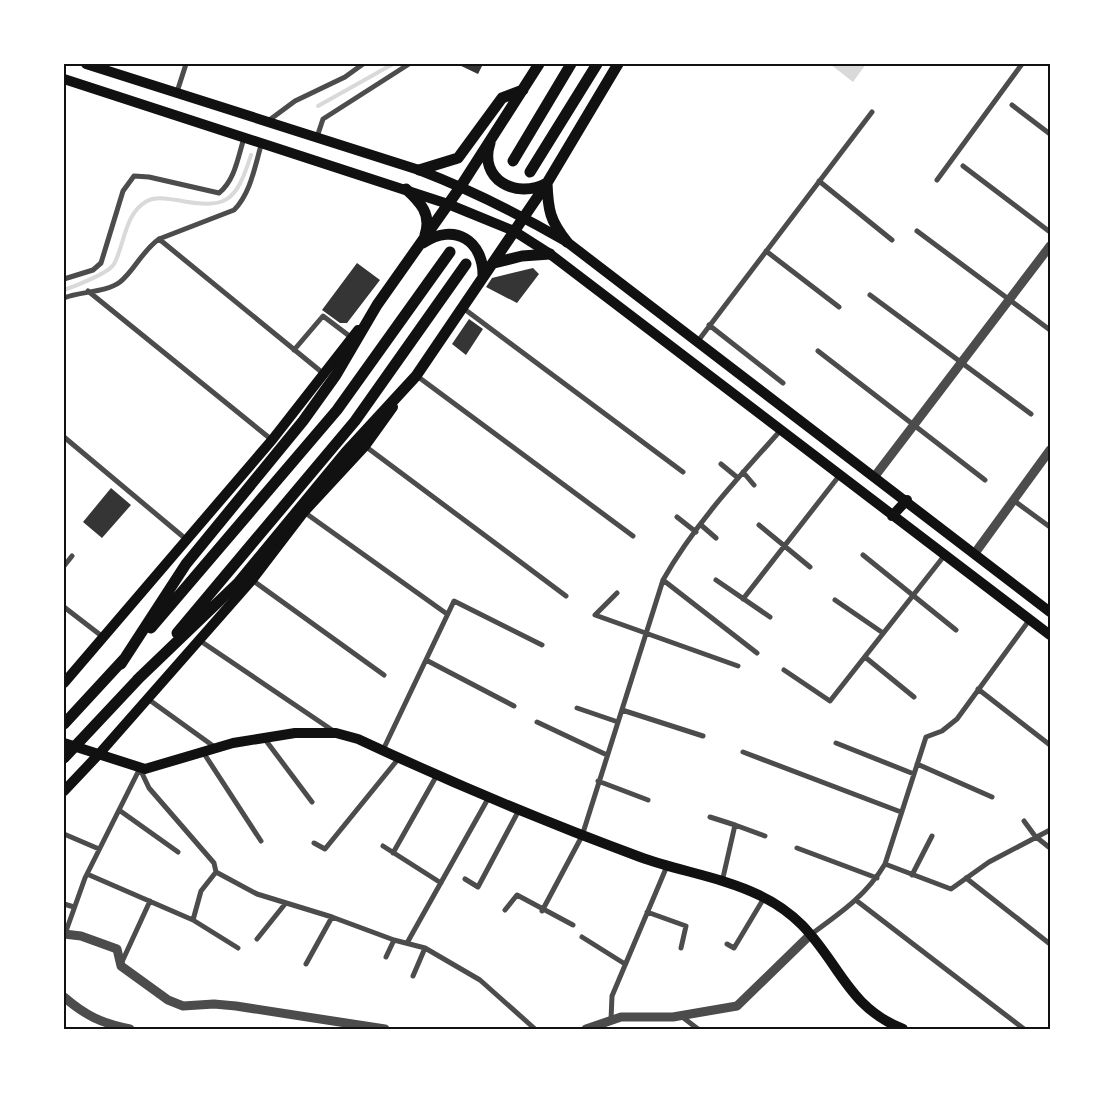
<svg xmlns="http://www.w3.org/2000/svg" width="1114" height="1093" font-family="Inter,sans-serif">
  <rect width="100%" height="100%" fill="#fff"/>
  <path fill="#d9d9d9" d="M 830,64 L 866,64 L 853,82 Z"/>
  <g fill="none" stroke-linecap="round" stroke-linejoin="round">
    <path stroke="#d9d9d9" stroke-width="4" d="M 318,106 L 393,64
      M 64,290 C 75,286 109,273 114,264 C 125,244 124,214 147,201 C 156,196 168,199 177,200 C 227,210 236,202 251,155"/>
  </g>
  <path fill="#353535" d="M 457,64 L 483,64 L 478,74 Z
    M 357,263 L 380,280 L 347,323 L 340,323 L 322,310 Z
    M 533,268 L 539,274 L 517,303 L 486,287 L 492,278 Z
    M 469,319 L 483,329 L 466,355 L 452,344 Z
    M 111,488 L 131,505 L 102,538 L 83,522 Z"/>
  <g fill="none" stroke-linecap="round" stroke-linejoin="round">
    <path stroke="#4c4c4c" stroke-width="5" d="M 177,92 L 186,64
      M 1012,105 L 1050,134
      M 268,121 L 295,101 L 345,77 L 363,64
      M 317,137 L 323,119 L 409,64
      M 963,166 L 1050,232
      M 937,180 L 1022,64
      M 819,181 L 892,240
      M 917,231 L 1050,330
      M 159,239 L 324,374
      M 766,251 L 839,307
      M 64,279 L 93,270 L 101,263 L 123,191 L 134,176 L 149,177 L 219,193 C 235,180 238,157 244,138
      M 88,291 L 272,440
      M 870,295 L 1031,414
      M 64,298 C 81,291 105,293 120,282 C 134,271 142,251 159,239 L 234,210 C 251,193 255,165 262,142
      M 463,308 L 683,472
      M 709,325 L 783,383
      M 698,341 L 872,112
      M 294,350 L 323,316 L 352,338
      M 818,351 L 985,480
      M 417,376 L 633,536
      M 64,437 L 187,540
      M 365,446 L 566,596
      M 721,464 L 738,478
      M 743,472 L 754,485
      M 1013,500 L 1050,527
      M 304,512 L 447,614
      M 677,517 L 696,532
      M 701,525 L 716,538
      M 759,525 L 810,567
      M 863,555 L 956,630
      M 64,566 L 72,556
      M 252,580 L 384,675
      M 663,580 L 757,653
      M 716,580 L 770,617
      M 617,593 L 595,615 L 738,666
      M 743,599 L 839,476
      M 835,600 L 883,633
      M 64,607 L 103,637
      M 199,640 L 335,732
      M 865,657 L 914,697
      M 426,660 L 514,706
      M 784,670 L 830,701 L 944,556
      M 978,689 L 1050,745
      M 148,699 L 216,748
      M 577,708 L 618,722
      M 622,710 L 703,736
      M 537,722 L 607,755
      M 264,738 L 312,802
      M 836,743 L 914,774
      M 383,750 L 454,601 L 542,645
      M 203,752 L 261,841
      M 743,752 L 901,812
      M 917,764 L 992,797
      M 140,769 L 149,788 L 214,863 L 216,872 L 257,894 L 332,917 L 394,940 L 425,948 L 480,980 L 535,1029
      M 598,781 L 648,800
      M 119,810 L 178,852
      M 710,817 L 735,825
      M 1024,821 L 1035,836 L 1050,848
      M 64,834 L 99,849
      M 314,843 L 325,849 L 399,758
      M 383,846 L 441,883
      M 797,848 L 877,878
      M 393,853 L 437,775
      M 885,864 L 951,889 L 989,862 L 1050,830
      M 87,874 L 193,920 L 201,891 L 216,872
      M 912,875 L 932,836
      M 966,878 L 1050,944
      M 465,879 L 478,887 L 519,810
      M 722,882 L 735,825 L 765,836
      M 857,901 L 1024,1029
      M 64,904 L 74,907
      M 505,910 L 517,895 L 573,925
      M 542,911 L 582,836 L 663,580 C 694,525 738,478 780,431
      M 647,912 L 686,926 L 681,948
      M 193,920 L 238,948
      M 65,934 L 85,878 L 140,768
      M 810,935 C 839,914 866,896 885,864 L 926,737 L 942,731 L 957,719 L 1030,619
      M 582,937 L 625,964
      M 257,939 L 285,904
      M 407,943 L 489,797
      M 727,944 L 734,948 L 764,898
      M 386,957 L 394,940
      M 121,964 L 150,901
      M 306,964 L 332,917
      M 413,976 L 425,948
      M 681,1016 L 698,1029
      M 611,1020 L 612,996 L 667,866"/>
    <path stroke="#4c4c4c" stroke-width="9" d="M 875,476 L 1050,246
      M 975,553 L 1050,450
      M 64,934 L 81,936 L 117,949 L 121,966 L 168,1000 L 183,1006 L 214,1004 L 236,1006 L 385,1029
      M 64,997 C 86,1016 101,1023 130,1029
      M 586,1029 L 621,1017 L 673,1017 L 737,1006 L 810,935"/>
    <path stroke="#111" stroke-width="10" d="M 86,64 L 419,170 C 471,190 519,214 567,242 L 1050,612
      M 64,79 L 448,204 L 514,231 L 550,254 L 1050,635
      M 892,516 L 907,500
      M 64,683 L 272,440 L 358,330
      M 64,743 L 145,769 L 233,743 L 295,733 L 336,733 L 358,739 C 450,782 545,822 640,857 C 678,871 722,877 759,895 C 774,902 790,913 802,925 C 840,964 848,1007 903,1029
      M 64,791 L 99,754 L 252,580 L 304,512 L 365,446 L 393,407"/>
    <path stroke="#111" stroke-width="11" d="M 490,143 C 478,179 516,200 547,183 C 548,210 550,221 567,242
      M 513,161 L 571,64
      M 419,170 L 458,158 L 502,98 L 523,90
      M 530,172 L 597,64
      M 406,189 C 420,202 432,214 425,235
      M 423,243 C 455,222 484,241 483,277
      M 494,263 L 522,256 L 550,254
      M 151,628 L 337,410 L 450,252
      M 177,633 L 355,421 L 466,264
      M 121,664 L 186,564 L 303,421 L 336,375 L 377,305 L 461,186 L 539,64
      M 137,680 L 238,583 L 346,452 L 416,376 L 547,183 L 618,64
      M 64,724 L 124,659
      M 64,758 L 141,676"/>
  </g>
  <rect width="1114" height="1093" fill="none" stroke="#ffffff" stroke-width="130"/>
  <rect x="65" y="65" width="984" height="963" fill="none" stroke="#111" stroke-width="2"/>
</svg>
